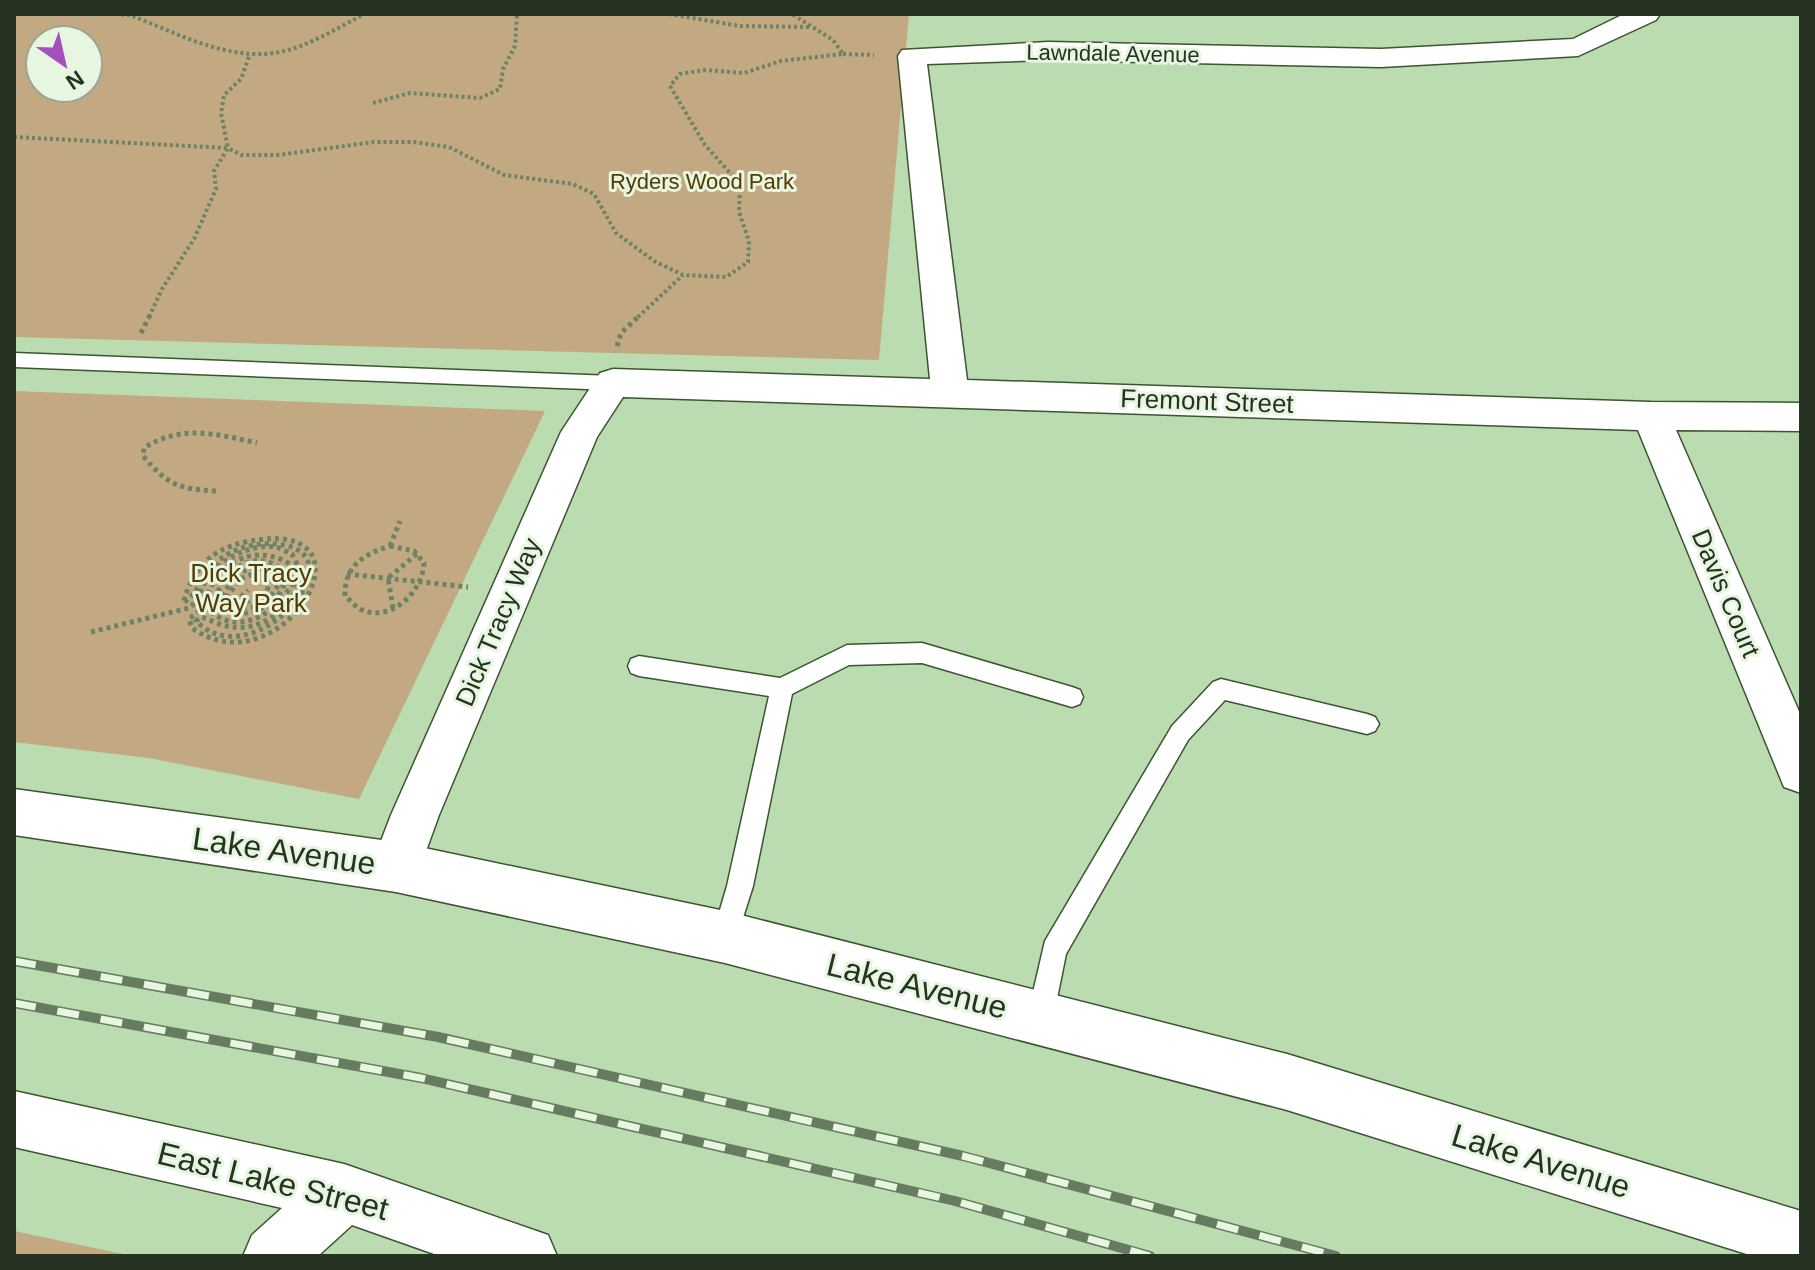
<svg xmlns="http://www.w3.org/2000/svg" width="1815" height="1270" font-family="Arial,sans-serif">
  <rect width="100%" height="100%" fill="#bbdbb0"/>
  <path fill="#c3a981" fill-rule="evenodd" d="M 14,14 L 909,14 L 879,360 L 14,337 ZM 40,40 L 88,40 L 88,88 L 40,88 Z
    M 14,391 L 545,411 L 359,799 L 149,758 L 14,742 Z
    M 14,1231 L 132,1256 L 14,1256 Z"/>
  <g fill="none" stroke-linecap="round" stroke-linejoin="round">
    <defs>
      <path id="service" d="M 14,353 L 613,376 L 622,383 L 613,390 L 14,367 Z
        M 922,643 L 1072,687 L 1080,690 L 1083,697 L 1080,704 L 1072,707 L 922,663 L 849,665 L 792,694 L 753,886 L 734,946 L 725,950 L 716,946 L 712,937 L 727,886 L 769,696 L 639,676 L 631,673 L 628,666 L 631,659 L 639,656 L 780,678 L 847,645 Z
        M 1221,679 L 1367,714 L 1375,717 L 1379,724 L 1375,731 L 1367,734 L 1225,700 L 1188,740 L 1066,954 L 1051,1028 L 1041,1032 L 1031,1028 L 1027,1018 L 1045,941 L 1172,726 L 1213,682 Z"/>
      <path id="minor" d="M 1624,14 L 1660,14 L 1656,20 L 1578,56 L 1381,67 L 1048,60 L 927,64 L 967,380 L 1651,402 L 1801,403 L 1801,431 L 1676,430 L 1801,716 L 1801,793 L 1784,787 L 1638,430 L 623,397 L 597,437 L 439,815 L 414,884 L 396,892 L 378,884 L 371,867 L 391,815 L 561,432 L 600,373 L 613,369 L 930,379 L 898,56 L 902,50 L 1048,42 L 1381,49 L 1573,39 Z
        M 14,1091 L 344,1164 L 548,1235 L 557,1256 L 440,1256 L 352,1225 L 318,1256 L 243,1256 L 252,1235 L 282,1208 L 14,1147 Z"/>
      <path id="tertiary" d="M 14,789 L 396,842 L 725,911 L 1287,1054 L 1801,1211 L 1801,1256 L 1753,1256 L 1287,1110 L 725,963 L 396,892 L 14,835 Z"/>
    </defs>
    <use href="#service" stroke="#3b5530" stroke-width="3"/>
    <use href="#minor" stroke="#3b5530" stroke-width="3"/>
    <use href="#tertiary" stroke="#3b5530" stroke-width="3"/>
    <path stroke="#6d8366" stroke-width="4" stroke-dasharray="3 3" stroke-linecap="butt" d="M 115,14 L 130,15 C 177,33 228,62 280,52 C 310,46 338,27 365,14
      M 669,14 L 740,26 L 811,27
      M 843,54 L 874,55
      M 373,103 L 410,93 L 480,98 L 500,89 L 503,69 L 515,46 L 517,14
      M 14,137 L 228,148 L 221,113 L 224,95 L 241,79 L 250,54
      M 149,317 L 162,289 L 194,239 L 216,189 L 214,171 L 228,148 L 241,155 L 278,155 L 374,142 L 413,142 L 449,147 L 504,175 L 573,184 L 594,194 L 616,233 L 654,261 L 683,275 L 726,277 L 748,262 L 749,241 L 739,212 L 740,184 L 705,145 L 670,86 L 680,74 L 704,70 L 744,73 L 781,61 L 843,54 L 833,40 L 792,14
      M 638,317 L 683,275"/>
    <path stroke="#6d8366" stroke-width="5" stroke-dasharray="4 4" stroke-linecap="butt" d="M 141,333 L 150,315
      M 617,346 L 621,333 L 640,315
      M 216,491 C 178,489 168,485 143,456 L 144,448 C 181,424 217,434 257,443
      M 390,546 L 414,551 L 424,563 C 423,591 391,624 360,609 C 355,606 350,600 345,596 C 344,566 364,554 390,546 Z
      M 390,546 L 400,521
      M 347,574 L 468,587
      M 393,608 L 388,578 L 418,553
      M 91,632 L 189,608 C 199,601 199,592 205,582 C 217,561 250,543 275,547 C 281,548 287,552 292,554 C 295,560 299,567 299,572 C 299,605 262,632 232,627 C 221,626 211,620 201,617 L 196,621 C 251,677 354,563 288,546 C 267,541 247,544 228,554 C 205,566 200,593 183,603 C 193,570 209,550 245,542 C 388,512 283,693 192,628 L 189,619 L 202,609 C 211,611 216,617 225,620 C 254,629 280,606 293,583 L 290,564 C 256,543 216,561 207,599 L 212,603 L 224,601 L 240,579 L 258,572 L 270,579 L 267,591 L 239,606 C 257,611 273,599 279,582 L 276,574 C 252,557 235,574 223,595 L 216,597 C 227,565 260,547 286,573 C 284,600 264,611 239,614 L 233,609 L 236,601 L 248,590"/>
    <use href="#service" fill="#fff" fill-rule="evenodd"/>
    <use href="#minor" fill="#fff" fill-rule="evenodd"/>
    <use href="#tertiary" fill="#fff" fill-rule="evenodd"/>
    <defs>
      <path id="rail" d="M 14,961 L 438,1037 L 963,1156 L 1336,1256
        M 14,1003 L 421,1078 L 955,1201 L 1150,1256"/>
    </defs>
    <use href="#rail" stroke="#677b60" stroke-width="10"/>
    <use href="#rail" stroke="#e6f6e0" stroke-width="7" stroke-dasharray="22" stroke-linecap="butt"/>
  </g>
  <g text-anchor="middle" stroke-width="6" stroke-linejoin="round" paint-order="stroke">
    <g font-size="22" fill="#263222" stroke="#e6f6e0">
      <text transform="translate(1113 53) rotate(1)" y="8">Lawndale Avenue</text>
    </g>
    <g font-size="22" fill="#573a01" stroke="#e6f6e0">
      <text x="702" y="189">Ryders Wood Park</text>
    </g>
    <g font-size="26" fill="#263222" stroke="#e6f6e0">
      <text transform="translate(1207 401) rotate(2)" y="9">Fremont Street</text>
      <text transform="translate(1726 593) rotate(67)" y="9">Davis Court</text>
      <text transform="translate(498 622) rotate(-67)" y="9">Dick Tracy Way</text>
    </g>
    <g font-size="26" fill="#573a01" stroke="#e6f6e0">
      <text x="251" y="582">Dick Tracy<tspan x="251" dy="30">Way Park</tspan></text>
    </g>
    <g font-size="32" fill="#263222" stroke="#e6f6e0">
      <text transform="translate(284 851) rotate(8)" y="11">Lake Avenue</text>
      <text transform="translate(917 986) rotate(14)" y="11">Lake Avenue</text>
      <text transform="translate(1541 1161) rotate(17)" y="11">Lake Avenue</text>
      <text transform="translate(273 1181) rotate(14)" y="11">East Lake Street</text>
    </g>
  </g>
  <rect width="1815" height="1270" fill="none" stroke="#263222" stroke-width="32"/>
  <g transform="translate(64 64) rotate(146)"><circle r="38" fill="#e6f6e0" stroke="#99a894" stroke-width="2"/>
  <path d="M0-6L14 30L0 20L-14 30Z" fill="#a34fbd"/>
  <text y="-12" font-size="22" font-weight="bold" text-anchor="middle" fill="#263222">N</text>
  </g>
</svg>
